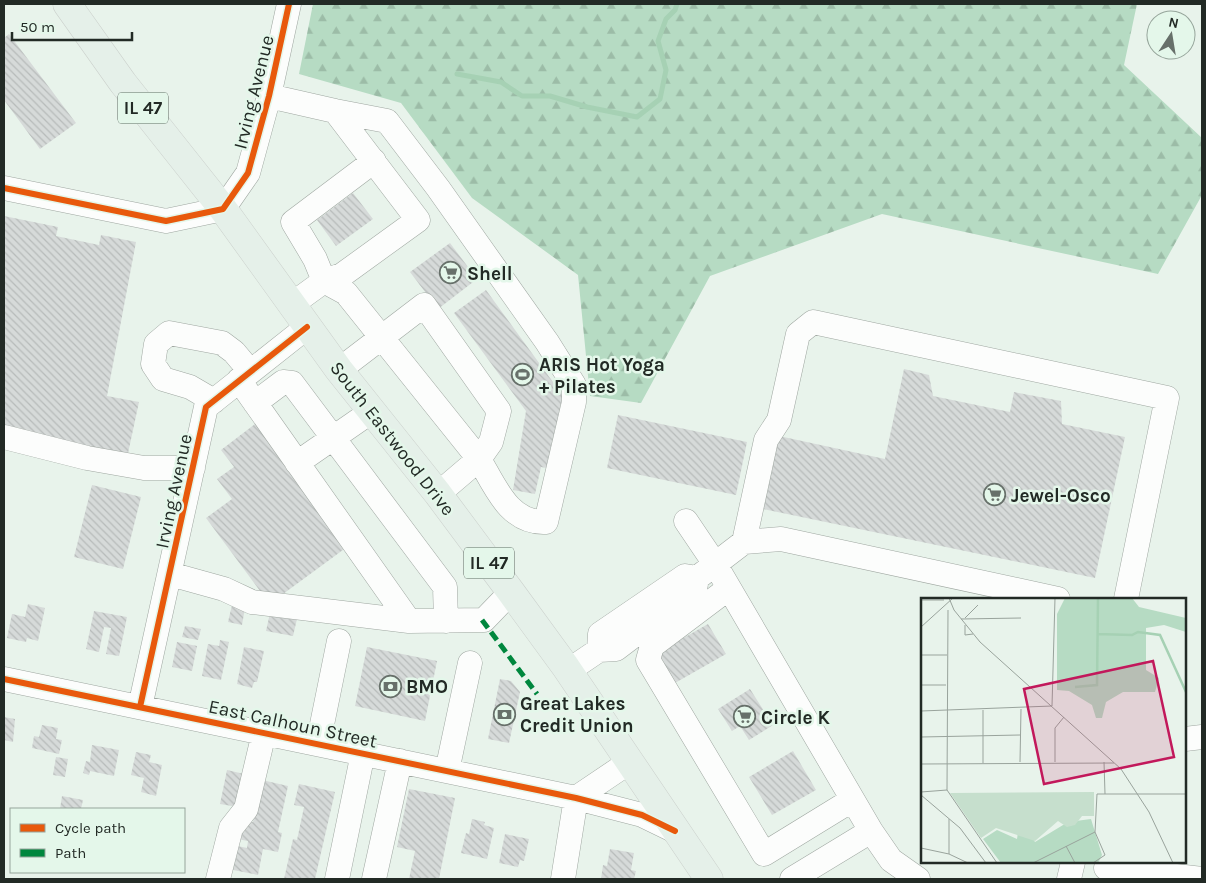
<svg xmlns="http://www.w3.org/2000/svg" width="1206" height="883" font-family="Karla,sans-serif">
  <defs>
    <pattern id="forest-firs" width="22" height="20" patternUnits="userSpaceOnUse" patternTransform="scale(1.25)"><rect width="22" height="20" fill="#b6dbc3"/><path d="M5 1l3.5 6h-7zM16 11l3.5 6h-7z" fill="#9cbca7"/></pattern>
    <pattern id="building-back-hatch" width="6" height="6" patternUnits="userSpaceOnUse" patternTransform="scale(1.25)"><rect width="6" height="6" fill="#d6dad9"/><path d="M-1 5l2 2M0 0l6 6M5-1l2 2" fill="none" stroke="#b7bbba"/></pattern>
  </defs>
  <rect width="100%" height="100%" fill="#e8f3eb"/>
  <path fill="url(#forest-firs)" d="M 313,4 L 1137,4 L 1124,65 L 1202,138 L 1202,195 L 1158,274 L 882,214 L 710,276 L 641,403 L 590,396 L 578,275 L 472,198 L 401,103 L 299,74 Z"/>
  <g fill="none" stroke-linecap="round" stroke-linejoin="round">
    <path stroke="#a6d1b4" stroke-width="5" d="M 457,74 L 501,82 L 522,96 L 550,96 L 587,107 L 637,117 L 660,99 L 666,70 L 658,41 L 666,19 L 675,10 L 677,4"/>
  </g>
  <path fill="url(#building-back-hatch)" d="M 9,34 L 76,123 L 40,149 L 4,100 L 4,38 Z
    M 353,193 L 373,219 L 336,246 L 317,220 Z
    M 4,216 L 58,227 L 56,236 L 99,245 L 101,235 L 136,242 L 107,396 L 139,402 L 127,458 L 4,432 Z
    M 450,243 L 477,279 L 438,309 L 410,272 Z
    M 486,290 L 566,400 L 552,469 L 541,467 L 535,494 L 513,490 L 526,411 L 454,313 Z
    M 904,369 L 929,375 L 933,396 L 1010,412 L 1014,392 L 1061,401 L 1062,424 L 1125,437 L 1095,578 L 763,509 L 779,436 L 885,459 Z
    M 618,415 L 747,442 L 736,495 L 607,468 Z
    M 255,424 L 347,547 L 279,597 L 263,595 L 206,518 L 232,499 L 217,479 L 234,467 L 221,450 Z
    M 92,485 L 141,497 L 123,569 L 74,557 Z
    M 28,604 L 45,608 L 38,641 L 27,638 L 26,642 L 7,638 L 12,614 L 25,617 Z
    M 232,605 L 245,608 L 242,625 L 228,622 Z
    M 94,611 L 127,617 L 119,656 L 106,654 L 111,628 L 104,627 L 99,652 L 86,649 Z
    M 270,613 L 297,619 L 293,636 L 266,631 Z
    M 708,624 L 726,654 L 675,683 L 657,653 Z
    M 185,626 L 201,629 L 198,640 L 182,637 Z
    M 220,640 L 229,642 L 221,680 L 202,676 L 208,644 L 219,646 Z
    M 177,642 L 197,646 L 192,671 L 172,667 Z
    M 244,647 L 264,651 L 257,682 L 254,682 L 252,688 L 237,684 Z
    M 367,647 L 437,661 L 425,721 L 355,706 Z
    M 500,679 L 511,681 L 520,692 L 509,743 L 488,739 Z
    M 750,689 L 773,725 L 749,740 L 740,726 L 732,731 L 718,709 Z
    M 4,717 L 15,719 L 13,742 L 4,740 Z
    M 42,725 L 58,728 L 56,739 L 62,740 L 59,754 L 32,748 L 34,736 L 39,737 Z
    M 92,745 L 119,750 L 114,776 L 90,771 L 89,775 L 83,773 L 86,761 L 90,762 Z
    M 793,751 L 816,790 L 772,815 L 749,777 Z
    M 136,752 L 151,755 L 149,762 L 162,765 L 156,796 L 141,792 L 144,778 L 131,775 Z
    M 56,757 L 68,759 L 65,777 L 53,775 Z
    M 227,770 L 244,774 L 238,807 L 220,804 Z
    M 262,780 L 288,786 L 278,832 L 282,833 L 278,852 L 263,849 L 258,875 L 228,869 L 233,845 L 247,848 L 248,841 L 237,839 L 241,820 L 253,822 Z
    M 299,784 L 335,792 L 315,879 L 284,879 L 293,839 L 297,840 L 304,807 L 294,805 Z
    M 409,789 L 455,798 L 439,879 L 409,879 L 415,851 L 397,847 Z
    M 62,796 L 83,800 L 81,809 L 60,809 Z
    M 472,819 L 485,822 L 484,825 L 494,828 L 487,859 L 461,853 L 466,833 L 469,834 Z
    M 505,834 L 529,839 L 524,861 L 520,860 L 518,867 L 499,863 Z
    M 610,849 L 634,853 L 631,870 L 636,871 L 634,879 L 601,879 L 603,865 L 607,866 Z"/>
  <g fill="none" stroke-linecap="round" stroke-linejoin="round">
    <defs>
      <path id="minor" d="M 269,96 L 335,111 L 418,220 L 342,275 L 324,281 L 291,305
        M 335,111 L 387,121 L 438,188 L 547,342 L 574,385 L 574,402 L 546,522 C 509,524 495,486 479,459 L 438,494
        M 4,188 L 166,221 L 223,209 L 248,173 L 269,96 L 289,4
        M 339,370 L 424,305 L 499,411 L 491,442 L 479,459 L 346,293 L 324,281 L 315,259 L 293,222 L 374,161
        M 239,380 L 409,621 L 484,620 L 511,592
        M 214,401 L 190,387 L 163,379 L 153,364 L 156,344 L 169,333 L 222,343 L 234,352 L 250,371
        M 255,403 L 283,382 L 292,383 L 445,587 L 446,621
        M 4,437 L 87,458 L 144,468 L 193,468
        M 297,463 L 372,411
        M 686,521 L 715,564 L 871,831 L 891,860 L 918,879
        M 744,542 L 781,539 L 1058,599
        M 170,574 L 224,589 L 252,602 L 409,621
        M 697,578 L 744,542 L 766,440 L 779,420 L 798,334 L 813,322 L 1167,398 L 1126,599
        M 729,588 L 652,646 L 648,660 L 764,854 L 852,800
        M 568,671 L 599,650 L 616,649 L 695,589 L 697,578 L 685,576 L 600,634 L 599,650
        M 4,679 L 576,798 L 642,815 L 675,831
        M 140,707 L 206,407 L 307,327
        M 1185,739 L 1202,737
        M 318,744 L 339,641
        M 447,771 L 470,663
        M 576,798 L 628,763
        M 1108,862 L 1106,868 L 1202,879
        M 218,879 L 231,828 L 246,809 L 264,733
        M 337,879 L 363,753
        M 374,879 L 400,761
        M 563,879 L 576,798
        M 792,879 L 871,831
        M 1069,879 L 1073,862"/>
      <path id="major" d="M 67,4 L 123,83 L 223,209 L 339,370 L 438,494 L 511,592 L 565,666 L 709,879"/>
    </defs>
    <use href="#minor" stroke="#9fa7a1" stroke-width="25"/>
    <use href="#major" stroke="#cbd0cc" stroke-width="29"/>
    <use href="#minor" stroke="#fcfdfc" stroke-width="24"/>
    <use href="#major" stroke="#e5f0e9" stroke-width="28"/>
    <path stroke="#00873e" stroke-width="5" stroke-dasharray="10 5" stroke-linecap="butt" d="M 482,620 L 537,694"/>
    <defs>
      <path id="cycleway" d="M 4,188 L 166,221 L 223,209 L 248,173 L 269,96 L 289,4
        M 4,679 L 576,798 L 642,815 L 675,831
        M 140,707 L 206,407 L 307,327"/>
    </defs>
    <use href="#cycleway" stroke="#e4f7ea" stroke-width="9"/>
    <use href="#cycleway" stroke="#e8590c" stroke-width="6"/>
  </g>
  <defs>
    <symbol id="supermarket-ring" viewBox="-11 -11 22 22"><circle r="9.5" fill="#e4f7ea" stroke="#67706a" stroke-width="1.5"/><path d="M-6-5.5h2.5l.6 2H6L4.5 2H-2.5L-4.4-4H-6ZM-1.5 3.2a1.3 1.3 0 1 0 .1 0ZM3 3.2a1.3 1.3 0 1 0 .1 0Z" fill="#67706a"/></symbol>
    <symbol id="stadium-ring" viewBox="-11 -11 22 22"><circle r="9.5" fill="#e4f7ea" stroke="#67706a" stroke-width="1.5"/><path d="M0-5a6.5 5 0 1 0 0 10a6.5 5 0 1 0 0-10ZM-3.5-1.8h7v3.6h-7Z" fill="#67706a"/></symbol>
    <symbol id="bank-ring" viewBox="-11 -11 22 22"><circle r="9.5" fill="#e4f7ea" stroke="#67706a" stroke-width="1.5"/><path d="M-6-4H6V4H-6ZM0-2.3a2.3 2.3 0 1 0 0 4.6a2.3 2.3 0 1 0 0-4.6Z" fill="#67706a"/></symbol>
  </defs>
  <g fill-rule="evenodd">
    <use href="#supermarket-ring" x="438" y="260" width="25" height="25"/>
    <use href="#stadium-ring" x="510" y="362" width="25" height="25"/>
    <use href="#supermarket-ring" x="982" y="482" width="25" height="25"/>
    <use href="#bank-ring" x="378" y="674" width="25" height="25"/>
    <use href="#bank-ring" x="492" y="702" width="25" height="25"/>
    <use href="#supermarket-ring" x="732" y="704" width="25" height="25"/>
  </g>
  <g text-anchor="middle" stroke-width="5" stroke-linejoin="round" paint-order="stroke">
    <g fill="#e4f7ea" stroke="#5c6860" stroke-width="1">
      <rect x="118" y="92.5" width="50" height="31" rx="4"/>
      <rect x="464" y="547.5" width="50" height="31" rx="4"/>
    </g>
    <g font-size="18" font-weight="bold" fill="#222a25">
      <text x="143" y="114">IL 47</text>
      <text x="489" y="569">IL 47</text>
    </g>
    <g font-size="19" fill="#222a25" stroke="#e4f7ea">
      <text transform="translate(253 92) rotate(-76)" y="7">Irving Avenue</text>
      <text transform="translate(393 438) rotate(52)" y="7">South Eastwood Drive</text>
      <text transform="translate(173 491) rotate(-78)" y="7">Irving Avenue</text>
      <text transform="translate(293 723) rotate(12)" y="7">East Calhoun Street</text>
    </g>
    <g font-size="19" font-weight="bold" fill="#222a25" stroke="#e4f7ea" text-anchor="start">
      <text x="467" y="280">Shell</text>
      <text x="539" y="371">ARIS Hot Yoga<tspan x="539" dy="22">+ Pilates</tspan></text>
      <text x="1011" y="502">Jewel-Osco</text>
      <text x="406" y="693">BMO</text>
      <text x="520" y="710">Great Lakes<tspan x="520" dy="22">Credit Union</tspan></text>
      <text x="761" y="724">Circle K</text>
    </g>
  </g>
  <g transform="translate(921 598)">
    <rect width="265" height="265" fill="#e8f3eb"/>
    <path d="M 144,0 L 211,0 L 218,9 L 265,20 L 265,34 L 243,27 L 225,30 L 225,72 L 238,80 L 234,94 L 202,94 L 185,104 L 181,120 L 175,120 L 171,107 L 148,93 L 136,92 L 136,16 ZM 170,221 L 181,257 L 177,265 L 80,265 L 62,241 L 76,232 L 96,241 L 98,228 L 103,227 L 114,244 L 147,224 Z" fill="#b6dbc3"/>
    <path d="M 173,194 L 173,218 L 161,218 L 154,227 L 146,229 L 137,223 L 114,243 L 75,230 L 60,240 L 29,195 Z" fill="#c6dfcd"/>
    <path fill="none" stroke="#a6d1b4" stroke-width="2.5" d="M 176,36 L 211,37 L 217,34 L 239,37 L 265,94M 154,89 L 176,87 L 177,0"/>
    <path fill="none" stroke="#99a39c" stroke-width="1" d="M 28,0 L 33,12 L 59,44 L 200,171 L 228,214 L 252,265M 0,2 L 23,2M 44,20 L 57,7M 40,21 L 100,20M 44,27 L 44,37 L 52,36M 0,29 L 32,0M 0,57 L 26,57M 0,87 L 25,87M 62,112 L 62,165M 0,113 L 131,108 L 134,0M 0,139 L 99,137M 99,164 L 100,111M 134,164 L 134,130 L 143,119M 183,164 L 184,196M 0,166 L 193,165M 26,192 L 27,12M 26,192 L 76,265M 0,194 L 26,192M 0,197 L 39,230 L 65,265M 28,221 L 28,256M 145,248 L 154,265M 0,250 L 28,256 L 47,265M 112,265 L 174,234M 172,265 L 184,257 L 174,234 L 176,196 L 265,196"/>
    <path fill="#c2185b" fill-opacity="0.15" stroke="#c2185b" stroke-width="2.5" d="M 232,63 L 253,159 L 123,186 L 103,91 Z"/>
    <rect width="265" height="265" fill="none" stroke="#222a25" stroke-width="2.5"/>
  </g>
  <rect width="1206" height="883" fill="none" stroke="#222a25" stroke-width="10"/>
  <rect x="10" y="808" width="175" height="65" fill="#e4f7ea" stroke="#96a59b"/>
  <rect x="20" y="824" width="25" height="8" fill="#e8590c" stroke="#96a59b"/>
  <text x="55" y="833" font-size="15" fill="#222a25">Cycle path</text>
  <rect x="20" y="849" width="25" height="8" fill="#00873e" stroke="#96a59b"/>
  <text x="55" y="858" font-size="15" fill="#222a25">Path</text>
  <g transform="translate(1171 35) rotate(12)"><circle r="24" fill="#e4f7ea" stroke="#96a59b"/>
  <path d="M0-4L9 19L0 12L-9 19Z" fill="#67706a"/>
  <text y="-8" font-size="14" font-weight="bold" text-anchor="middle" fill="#222a25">N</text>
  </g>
  <path d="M12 32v8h120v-8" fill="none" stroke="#222a25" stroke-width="2.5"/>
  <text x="20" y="32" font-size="15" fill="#222a25" stroke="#e4f7ea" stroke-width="4" paint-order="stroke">50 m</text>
</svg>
